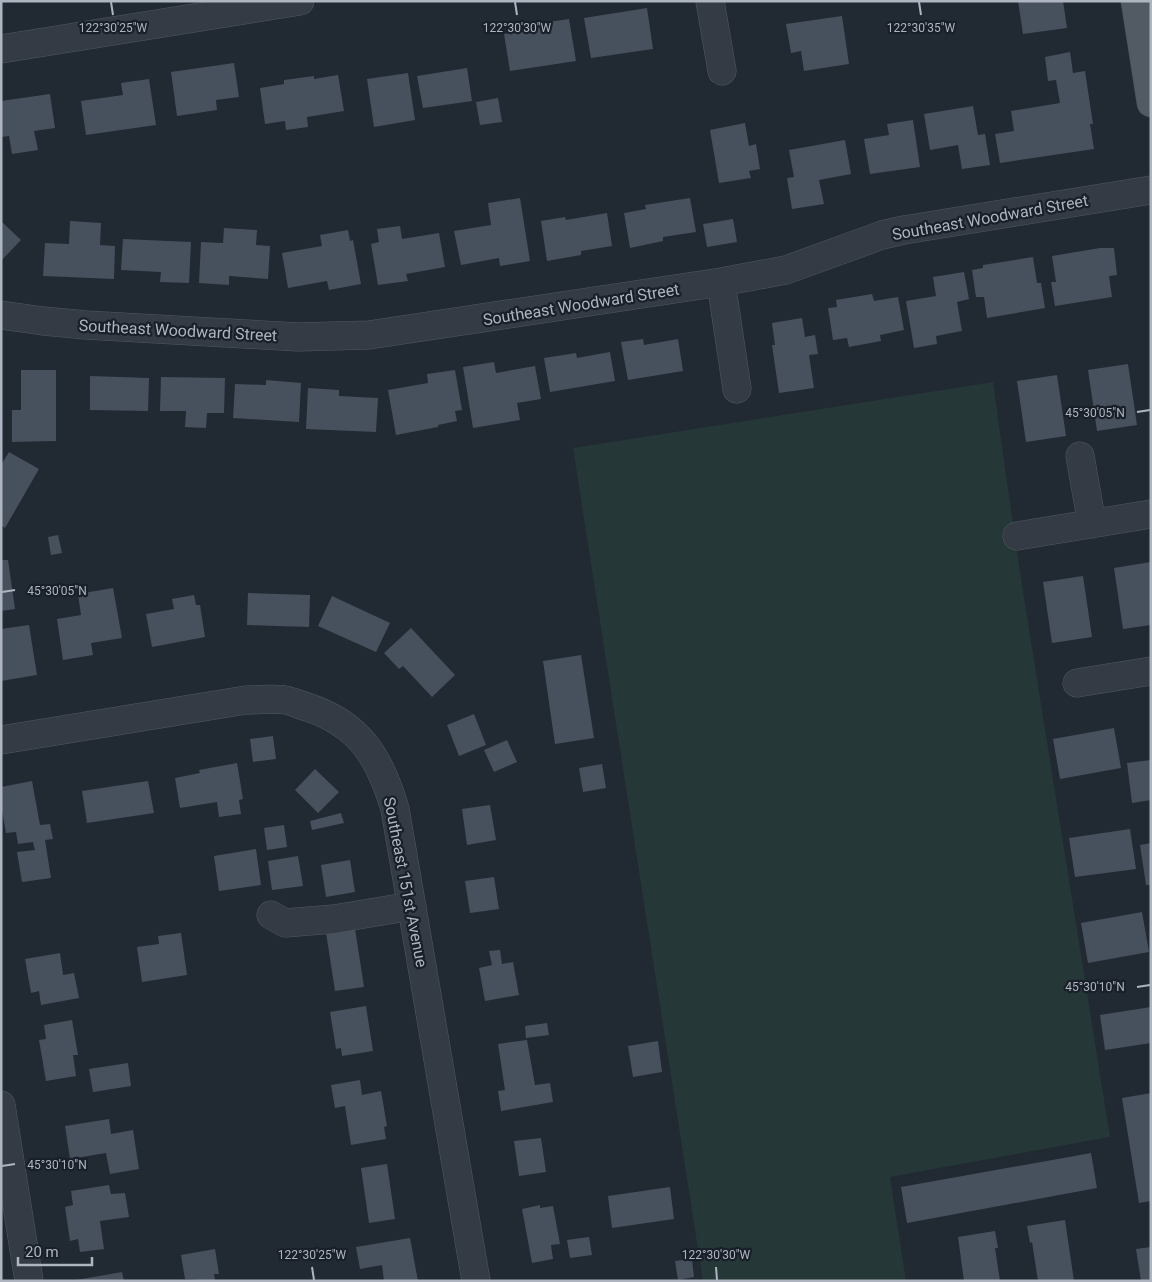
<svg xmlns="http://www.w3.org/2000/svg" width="1152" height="1282" font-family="Roboto,sans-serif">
  <rect width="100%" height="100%" fill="#212933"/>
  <path fill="#253737" d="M 993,382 L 1019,566 L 1110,1137 L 890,1177 L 906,1281 L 703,1281 L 573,448 Z"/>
  <path fill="#47505d" d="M 1018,1 L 1063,1 L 1067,28 L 1023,34 Z
    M 647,8 L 653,49 L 591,58 L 584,18 Z
    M 842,16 L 849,64 L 804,71 L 801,51 L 791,53 L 786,24 Z
    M 569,19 L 576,61 L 510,71 L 504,34 L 529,30 L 528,25 Z
    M 1070,52 L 1073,73 L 1085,71 L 1093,124 L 1090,124 L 1094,149 L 1000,163 L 995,134 L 1014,131 L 1011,111 L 1060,103 L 1056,80 L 1048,81 L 1045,57 Z
    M 234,63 L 239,97 L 216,100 L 217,110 L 177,116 L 171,72 Z
    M 467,68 L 472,101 L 423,108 L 417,76 Z
    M 408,73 L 415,120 L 374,127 L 367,79 Z
    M 338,75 L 344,111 L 307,117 L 308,127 L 286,130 L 285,121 L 265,124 L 260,88 L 284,84 L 284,80 L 314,76 L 314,79 Z
    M 149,79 L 156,125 L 86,135 L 81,101 L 123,95 L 121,83 Z
    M 50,94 L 55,128 L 34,131 L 38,150 L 12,154 L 9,136 L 1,137 L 1,101 Z
    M 498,98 L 502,122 L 480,125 L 476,102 Z
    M 973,106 L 978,135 L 985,134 L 990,165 L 962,169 L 958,145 L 930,150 L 924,114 Z
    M 913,120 L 920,167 L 870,174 L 864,139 L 889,135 L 887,124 Z
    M 745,123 L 749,146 L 756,144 L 760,169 L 749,171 L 751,178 L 719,183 L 710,130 Z
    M 845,140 L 851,174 L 819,180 L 824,204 L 792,209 L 787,178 L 794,177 L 789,150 Z
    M 520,198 L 530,261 L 500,266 L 499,258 L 461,265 L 454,231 L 491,225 L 488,203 Z
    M 690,198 L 696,232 L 663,237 L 663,241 L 630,248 L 624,213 L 646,209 L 645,205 Z
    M 607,213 L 612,246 L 581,251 L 581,255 L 547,261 L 541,221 L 565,217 L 566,220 Z
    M 733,219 L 737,242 L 707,247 L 703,224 Z
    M 1,221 L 21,240 L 1,261 Z
    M 70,221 L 101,223 L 100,245 L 115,246 L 114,279 L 43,276 L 45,243 L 69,244 Z
    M 400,226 L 402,239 L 439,233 L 445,267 L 406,274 L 408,281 L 378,285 L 371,244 L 379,242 L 377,229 Z
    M 224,228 L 257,230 L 256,245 L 270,246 L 268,279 L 229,276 L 229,285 L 199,283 L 201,242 L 223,243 Z
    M 348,230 L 350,241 L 353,240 L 361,284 L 329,290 L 327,281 L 288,288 L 282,253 L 322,246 L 320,235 Z
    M 123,239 L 191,242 L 189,283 L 160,282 L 161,272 L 121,270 Z
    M 1100,248 L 1114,248 L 1117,275 L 1109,276 L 1112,297 L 1055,306 L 1051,282 L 1056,282 L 1052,256 Z
    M 1033,257 L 1037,283 L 1041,283 L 1045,308 L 987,318 L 984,297 L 976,297 L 972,270 L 983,268 L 983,265 Z
    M 964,272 L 969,299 L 957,302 L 962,331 L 936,336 L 937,344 L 914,348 L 906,301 L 936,296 L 933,277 Z
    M 872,294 L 874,301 L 898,297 L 904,330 L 880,335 L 881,341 L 849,347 L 847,338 L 833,340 L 828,308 L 837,307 L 836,300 Z
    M 802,318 L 805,337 L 815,335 L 818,354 L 809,355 L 814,388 L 779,393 L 772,345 L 775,345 L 772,323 Z
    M 643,339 L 644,345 L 678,339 L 683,371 L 628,380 L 621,342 Z
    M 610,352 L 615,381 L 550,392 L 544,358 L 576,353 L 577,358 Z
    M 494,362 L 496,373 L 535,366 L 541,399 L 517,403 L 520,420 L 473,428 L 463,367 Z
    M 1128,364 L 1137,425 L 1097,431 L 1088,370 Z
    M 21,370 L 56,370 L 56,441 L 12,442 L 12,410 L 21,410 Z
    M 455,370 L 462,410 L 455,411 L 457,421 L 438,425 L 438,427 L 396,435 L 388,390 L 428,383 L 427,374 Z
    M 1057,375 L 1066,436 L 1026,442 L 1017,381 Z
    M 90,376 L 149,378 L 148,411 L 90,410 Z
    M 161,377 L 225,378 L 224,413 L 207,413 L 206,428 L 185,427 L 186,411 L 160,411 Z
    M 266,380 L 301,383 L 299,422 L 233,418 L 235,384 L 266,385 Z
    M 308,388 L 339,390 L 339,396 L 378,398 L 376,432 L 306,429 Z
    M 9,452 L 39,469 L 5,528 L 1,525 L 1,465 Z
    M 58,535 L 62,553 L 51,555 L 48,537 Z
    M 1,560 L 8,560 L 15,609 L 1,611 Z
    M 1151,562 L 1151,625 L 1123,629 L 1114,568 Z
    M 1083,576 L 1092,637 L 1052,643 L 1043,582 Z
    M 113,588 L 122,638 L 91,643 L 93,655 L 63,660 L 57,619 L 81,615 L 78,594 Z
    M 248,593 L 310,595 L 309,627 L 247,625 Z
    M 194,595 L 196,605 L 200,605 L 205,637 L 152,647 L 146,614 L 174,609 L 172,599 Z
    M 332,596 L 390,623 L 376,652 L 318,626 Z
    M 29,625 L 37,675 L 1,681 L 1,629 Z
    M 411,628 L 455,675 L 432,697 L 403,666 L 399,669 L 384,653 Z
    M 581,655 L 594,738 L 555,744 L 543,661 Z
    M 474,714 L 486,745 L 459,756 L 447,725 Z
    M 1114,728 L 1121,768 L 1060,779 L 1053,739 Z
    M 273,736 L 276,759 L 253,762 L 250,739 Z
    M 507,740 L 517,762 L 494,772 L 484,750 Z
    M 1151,760 L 1151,800 L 1132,803 L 1127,763 Z
    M 237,763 L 243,799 L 239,800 L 241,814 L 219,817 L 217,802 L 180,808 L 175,778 L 200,773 L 199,770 Z
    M 602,764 L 606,788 L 583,792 L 579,768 Z
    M 315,769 L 339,792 L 318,813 L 295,790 Z
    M 32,781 L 40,825 L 50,824 L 53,839 L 45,840 L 51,878 L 22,882 L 17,852 L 35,850 L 33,842 L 18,844 L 16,832 L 6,833 L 1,805 L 1,787 Z
    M 148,781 L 154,813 L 87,823 L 82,791 Z
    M 490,805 L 496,840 L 467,845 L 462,809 Z
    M 341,813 L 344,823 L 312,830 L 310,821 Z
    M 284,825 L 287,847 L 267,850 L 264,828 Z
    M 1130,829 L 1136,869 L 1075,877 L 1069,838 Z
    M 1151,843 L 1151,885 L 1146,885 L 1140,845 Z
    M 256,849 L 261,885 L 219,891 L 214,856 Z
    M 298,856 L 303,886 L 272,890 L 268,861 Z
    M 350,860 L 355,892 L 326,897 L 321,865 Z
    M 494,877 L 499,909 L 470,913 L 465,881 Z
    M 1142,912 L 1149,952 L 1088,963 L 1081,923 Z
    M 354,922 L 364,987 L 335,991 L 325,926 Z
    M 181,933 L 187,975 L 142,982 L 137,947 L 159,944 L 158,936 Z
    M 500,950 L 502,964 L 513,962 L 519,995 L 485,1001 L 479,968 L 492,965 L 489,951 Z
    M 60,953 L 63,975 L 74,973 L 79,998 L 41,1005 L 39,991 L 31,993 L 25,959 Z
    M 366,1006 L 373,1051 L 342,1056 L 341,1048 L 336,1049 L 330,1012 Z
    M 1151,1007 L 1151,1043 L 1105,1050 L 1100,1015 Z
    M 72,1020 L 78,1055 L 73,1055 L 76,1076 L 46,1081 L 39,1040 L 46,1039 L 44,1025 Z
    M 547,1023 L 549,1035 L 526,1038 L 525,1026 Z
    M 527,1040 L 535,1085 L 550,1083 L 553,1102 L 501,1111 L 498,1091 L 505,1090 L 498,1044 Z
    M 658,1041 L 662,1072 L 633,1077 L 628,1046 Z
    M 128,1063 L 131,1086 L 93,1092 L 89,1069 Z
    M 360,1080 L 362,1095 L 381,1091 L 387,1126 L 384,1127 L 386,1139 L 351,1145 L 345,1106 L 335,1108 L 331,1085 Z
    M 1151,1093 L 1151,1201 L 1139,1203 L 1122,1098 Z
    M 109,1119 L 111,1134 L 133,1130 L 139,1169 L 110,1174 L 106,1153 L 70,1159 L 65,1126 Z
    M 541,1138 L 546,1172 L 519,1176 L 514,1141 Z
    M 1091,1153 L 1097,1188 L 907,1223 L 901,1187 Z
    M 387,1164 L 395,1219 L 369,1223 L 361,1168 Z
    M 109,1185 L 111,1194 L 125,1193 L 129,1217 L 100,1221 L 104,1249 L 80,1252 L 78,1239 L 70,1241 L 65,1207 L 73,1205 L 71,1191 Z
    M 670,1187 L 674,1219 L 612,1228 L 608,1196 Z
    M 540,1205 L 540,1208 L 553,1206 L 560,1244 L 551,1245 L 553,1259 L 532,1263 L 522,1209 Z
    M 1065,1220 L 1074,1281 L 1038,1281 L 1032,1242 L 1030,1243 L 1027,1226 Z
    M 995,1231 L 998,1248 L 995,1248 L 1000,1281 L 964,1281 L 958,1237 Z
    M 589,1237 L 592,1255 L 570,1258 L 567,1240 Z
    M 410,1238 L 418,1281 L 384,1281 L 382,1265 L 360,1269 L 356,1247 Z
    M 1151,1247 L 1151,1281 L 1141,1281 L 1136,1249 Z
    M 215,1249 L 219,1274 L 214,1274 L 215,1281 L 185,1279 L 181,1255 Z
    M 692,1259 L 694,1277 L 678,1280 L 675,1261 Z
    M 122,1272 L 124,1281 L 76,1281 L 76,1280 Z"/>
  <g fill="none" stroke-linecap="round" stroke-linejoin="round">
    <defs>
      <path id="minor" d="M 710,1 L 722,71
        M 1,49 L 300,1
        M 721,282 L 737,389
        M 1,315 L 43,321 L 86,325 L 298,337 L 369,335 L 721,282 L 786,270 L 882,235 L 904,230 L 1151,190
        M 1080,456 L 1092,524
        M 1017,536 L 1151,514
        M 1077,683 L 1151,671
        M 1,740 L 246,700 C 259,700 273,698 285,700 C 292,701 300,705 307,707 C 360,724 380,758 395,809 L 476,1281
        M 271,915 L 285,923 L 334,919 L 412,906
        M 1,1105 L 29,1281"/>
      <path id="major" d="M 1135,1 L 1151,103"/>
    </defs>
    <use href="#minor" stroke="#515862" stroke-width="29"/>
    <use href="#major" stroke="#3d444e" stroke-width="29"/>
    <use href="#minor" stroke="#343b44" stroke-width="28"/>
    <use href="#major" stroke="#525a64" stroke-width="28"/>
  </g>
  <path fill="none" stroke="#aeb5c1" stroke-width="2" d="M 111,2 L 113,15M 515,2 L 517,15M 919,2 L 921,15M 1137,412 L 1150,410M 2,592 L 15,590M 1137,987 L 1150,985M 2,1166 L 15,1164M 312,1267 L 314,1280M 716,1267 L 717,1280"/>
  <g text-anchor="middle" stroke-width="4.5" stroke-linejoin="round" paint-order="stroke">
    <g font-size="16" fill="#aeb5c1" stroke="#192029">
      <text transform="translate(990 217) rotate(-10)" y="6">Southeast Woodward Street</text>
      <text transform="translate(581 304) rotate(-9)" y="6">Southeast Woodward Street</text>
      <text transform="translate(178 330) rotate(3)" y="6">Southeast Woodward Street</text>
      <text transform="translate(406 882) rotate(79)" y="6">Southeast 151st Avenue</text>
    </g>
  </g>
  <g font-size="12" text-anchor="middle" fill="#aeb5c1" stroke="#192029" stroke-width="4.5" stroke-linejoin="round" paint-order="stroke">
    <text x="113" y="32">122°30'25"W</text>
    <text x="517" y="32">122°30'30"W</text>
    <text x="921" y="32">122°30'35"W</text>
    <text x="1095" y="417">45°30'05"N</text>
    <text x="57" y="595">45°30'05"N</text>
    <text x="1095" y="991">45°30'10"N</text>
    <text x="57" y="1169">45°30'10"N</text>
    <text x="312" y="1259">122°30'25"W</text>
    <text x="716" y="1259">122°30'30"W</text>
  </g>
  <rect width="1152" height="1282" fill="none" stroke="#aeb5c1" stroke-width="5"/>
  <path d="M18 1257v8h74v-8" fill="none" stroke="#aeb5c1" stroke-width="2.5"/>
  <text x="25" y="1257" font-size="15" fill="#aeb5c1" stroke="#192029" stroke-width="4" paint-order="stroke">20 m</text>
</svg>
